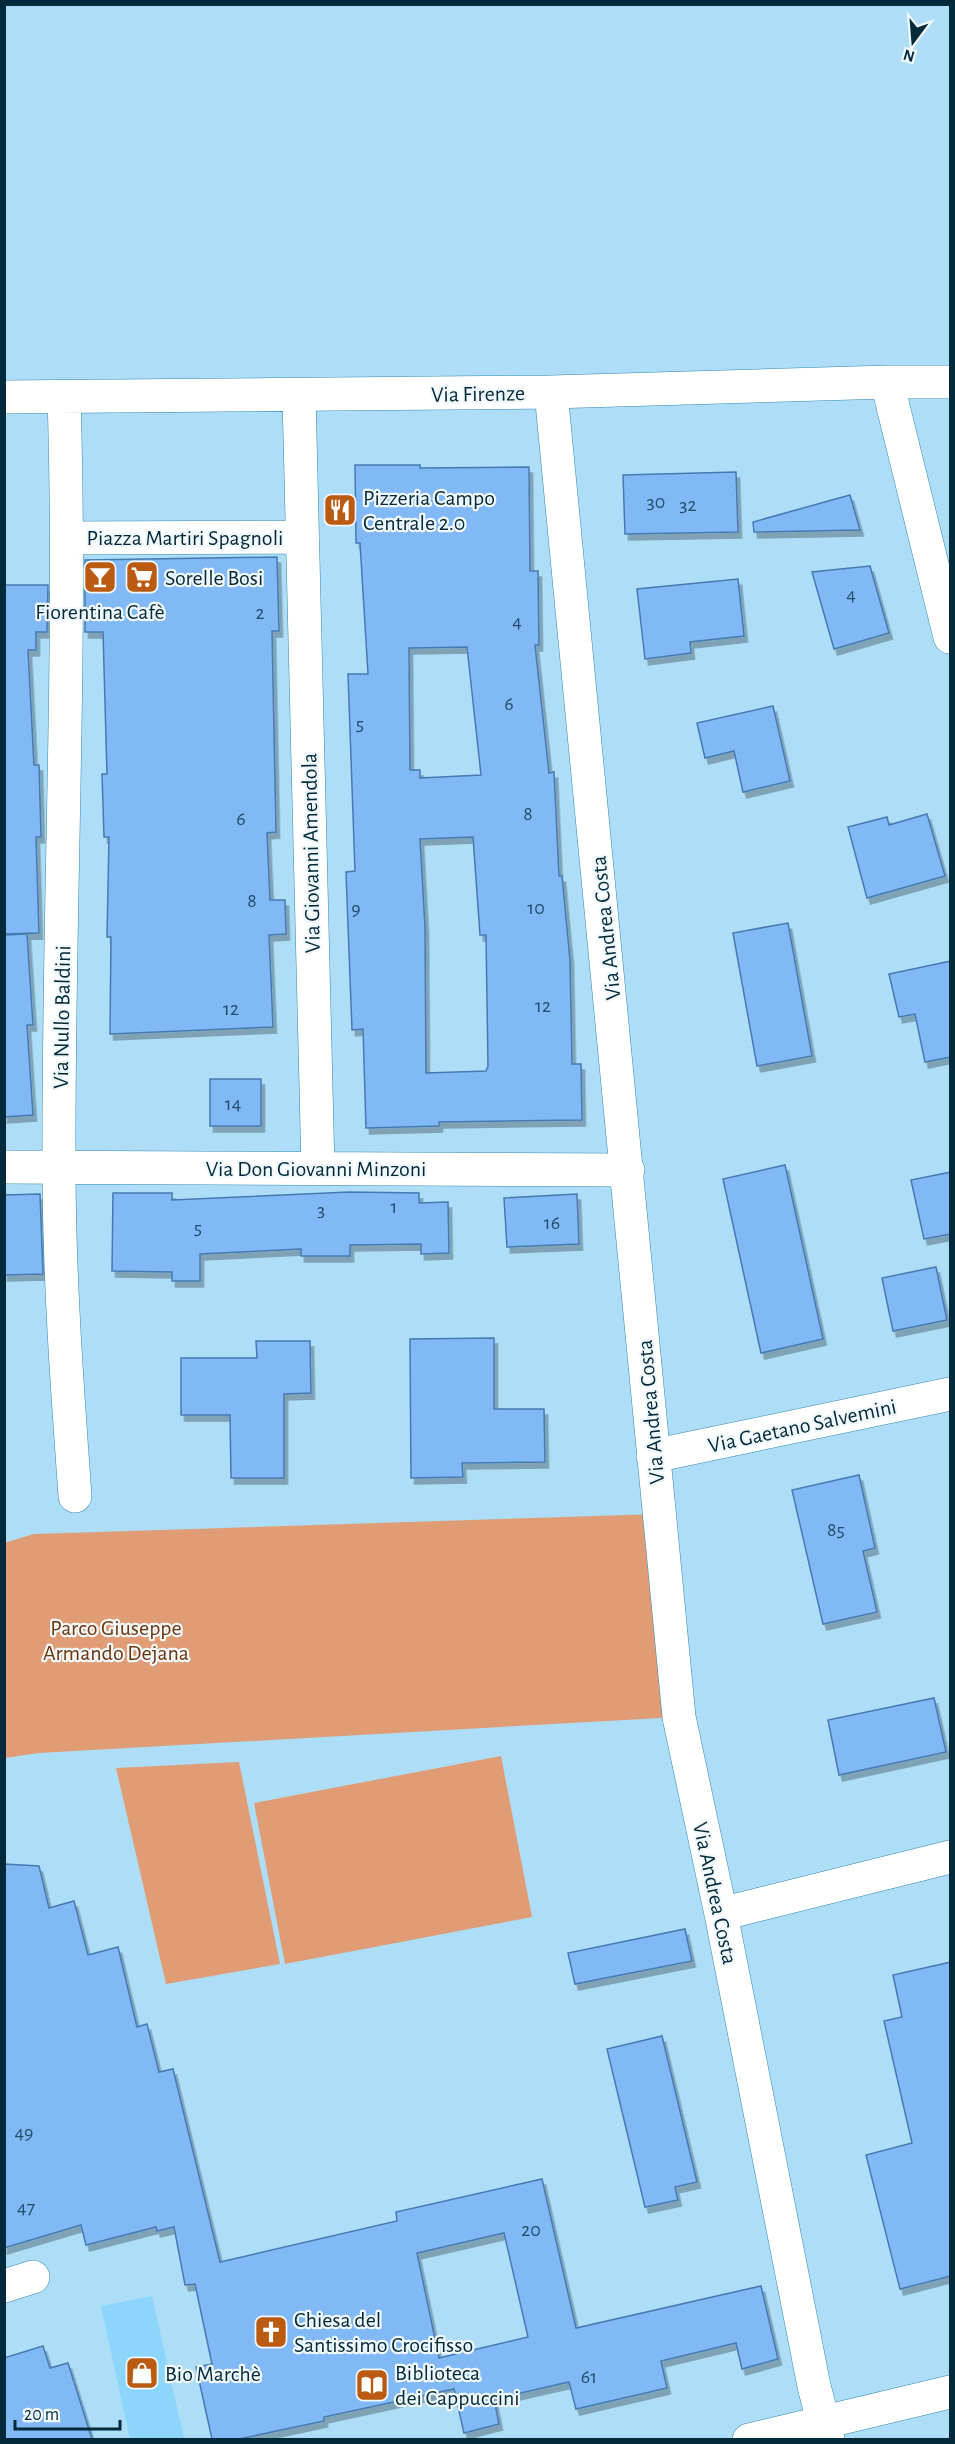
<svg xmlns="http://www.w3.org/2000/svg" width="955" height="2444" font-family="'Alegreya Sans',sans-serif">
  <defs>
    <filter id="shadow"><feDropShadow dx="3.5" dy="6" stdDeviation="0" flood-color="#0004"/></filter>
  </defs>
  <rect width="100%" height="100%" fill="#adddf7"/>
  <path fill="#8dd6fb" d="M 152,2296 L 184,2439 L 130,2439 L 101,2306 Z"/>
  <path fill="#e09d75" d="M 659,1514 L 679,1717 L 39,1753 L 5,1758 L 4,1543 L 34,1534 Z
    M 501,1756 L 532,1917 L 285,1964 L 254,1803 Z
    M 239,1762 L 280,1964 L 166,1984 L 116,1768 Z"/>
  <path fill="#80b9f6" stroke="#477ab1" stroke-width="1.5" fill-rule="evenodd" filter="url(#shadow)" d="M 355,465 L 420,465 L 420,468 L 529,467 L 530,571 L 538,571 L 539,645 L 535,645 L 549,773 L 554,772 L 559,876 L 562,876 L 570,960 L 572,1064 L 581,1064 L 582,1120 L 439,1122 L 439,1126 L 366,1128 L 363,1029 L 352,1030 L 346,872 L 355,871 L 348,674 L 368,674 L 360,543 L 356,543 ZM 467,647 L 481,775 L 420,778 L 420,770 L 410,770 L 409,648 ZM 473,837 L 480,935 L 486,935 L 488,1066 L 486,1071 L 426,1073 L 425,927 L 420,839 Z
    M 736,472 L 738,532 L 625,534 L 623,475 Z
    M 850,495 L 860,530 L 754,532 L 753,522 Z
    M 277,557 L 279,631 L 272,631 L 276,832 L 267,833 L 270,900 L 285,900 L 286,934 L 269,935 L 273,1027 L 110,1034 L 111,937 L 107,937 L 109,837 L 104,837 L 102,774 L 107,774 L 103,632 L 85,632 L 85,560 Z
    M 870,566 L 889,633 L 834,649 L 812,572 Z
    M 738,579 L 744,636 L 690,642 L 691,653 L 645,659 L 637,589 Z
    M 4,585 L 48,585 L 47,632 L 36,632 L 36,650 L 28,650 L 34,765 L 39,765 L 41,837 L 36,837 L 39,933 L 4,934 Z
    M 773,706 L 790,781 L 743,792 L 734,751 L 705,758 L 697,723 Z
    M 927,814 L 945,876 L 867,898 L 848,827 L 887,817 L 889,825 Z
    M 788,923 L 812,1056 L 757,1066 L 733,933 Z
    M 27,934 L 33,1025 L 27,1025 L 33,1115 L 4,1117 L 4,935 Z
    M 951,961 L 951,1057 L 925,1062 L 915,1014 L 899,1017 L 889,974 Z
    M 210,1079 L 261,1079 L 261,1126 L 210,1126 Z
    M 785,1165 L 823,1339 L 761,1353 L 723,1179 Z
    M 951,1172 L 951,1234 L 924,1239 L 911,1180 Z
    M 349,1192 L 419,1193 L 419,1203 L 448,1202 L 449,1253 L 421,1254 L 421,1244 L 350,1245 L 350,1256 L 301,1256 L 301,1249 L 200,1254 L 200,1281 L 172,1281 L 172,1272 L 112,1271 L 113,1193 L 172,1193 L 172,1200 Z
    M 40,1194 L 43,1274 L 4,1275 L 4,1195 Z
    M 577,1194 L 579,1244 L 507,1247 L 504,1198 Z
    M 936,1267 L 947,1320 L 893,1331 L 882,1278 Z
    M 494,1338 L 494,1409 L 544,1409 L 545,1462 L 462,1463 L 463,1477 L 411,1478 L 410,1339 Z
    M 256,1341 L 310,1341 L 311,1393 L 284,1394 L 284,1478 L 231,1478 L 230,1415 L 181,1415 L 181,1358 L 257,1358 Z
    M 859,1475 L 875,1548 L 863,1551 L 877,1612 L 823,1624 L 792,1490 Z
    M 934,1698 L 946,1752 L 839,1775 L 828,1720 Z
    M 4,1864 L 39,1866 L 49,1908 L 74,1901 L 88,1955 L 118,1947 L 137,2027 L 147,2024 L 159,2072 L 173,2069 L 220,2262 L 397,2221 L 396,2212 L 542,2179 L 576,2328 L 761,2286 L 778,2359 L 742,2369 L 736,2343 L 661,2361 L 667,2388 L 576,2409 L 569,2382 L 494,2399 L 499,2424 L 464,2433 L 454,2389 L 324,2417 L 324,2421 L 239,2439 L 212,2439 L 196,2367 L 212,2364 L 195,2284 L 185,2285 L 174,2227 L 157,2231 L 156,2227 L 86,2245 L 81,2225 L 4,2248 ZM 504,2233 L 528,2337 L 439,2358 L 417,2253 Z
    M 685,1929 L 692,1961 L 575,1984 L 568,1953 Z
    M 951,1962 L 951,2276 L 900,2289 L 866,2155 L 912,2143 L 884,2021 L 902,2017 L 893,1975 Z
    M 662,2036 L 697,2182 L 675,2187 L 678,2200 L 645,2207 L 607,2049 Z
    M 43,2346 L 50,2368 L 68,2363 L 92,2439 L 4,2439 L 4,2358 Z"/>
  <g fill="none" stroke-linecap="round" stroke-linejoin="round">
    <defs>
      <path id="minor" d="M 887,382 L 950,637
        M 551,392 L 679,1717 L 721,1914 L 814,2386 L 828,2440
        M 299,396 L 318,1169
        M 4,397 L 551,392 L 887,382 L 950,382
        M 64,397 C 72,653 58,909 59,1165 C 59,1275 67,1385 75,1496
        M 67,538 L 303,537
        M 4,1167 L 628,1170
        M 653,1456 L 950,1394
        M 721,1914 L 950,1857
        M 4,2286 L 33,2277"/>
      <path id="major" d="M 749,2440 L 950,2392"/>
    </defs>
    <use href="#minor" stroke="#318ab1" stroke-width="34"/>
    <use href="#major" stroke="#318ab1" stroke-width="34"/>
    <use href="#minor" stroke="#fff" stroke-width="33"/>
    <use href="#major" stroke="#fff" stroke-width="33"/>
  </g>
  <defs>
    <symbol id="restaurant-square" viewBox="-11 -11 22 22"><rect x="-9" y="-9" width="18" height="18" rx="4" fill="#ba5b11" stroke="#f0f8fc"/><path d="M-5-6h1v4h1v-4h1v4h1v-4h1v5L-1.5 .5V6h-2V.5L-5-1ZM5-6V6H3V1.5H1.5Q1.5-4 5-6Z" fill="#fff"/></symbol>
    <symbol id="bar-square" viewBox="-11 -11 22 22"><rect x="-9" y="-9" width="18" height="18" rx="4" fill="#ba5b11" stroke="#f0f8fc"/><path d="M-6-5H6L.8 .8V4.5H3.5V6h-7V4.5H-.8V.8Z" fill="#fff"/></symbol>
    <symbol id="supermarket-square" viewBox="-11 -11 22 22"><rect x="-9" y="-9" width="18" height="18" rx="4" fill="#ba5b11" stroke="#f0f8fc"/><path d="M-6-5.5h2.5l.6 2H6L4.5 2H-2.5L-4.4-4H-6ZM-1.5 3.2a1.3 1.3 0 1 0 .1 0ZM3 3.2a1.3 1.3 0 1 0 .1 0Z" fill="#fff"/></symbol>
    <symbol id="church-square" viewBox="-11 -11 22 22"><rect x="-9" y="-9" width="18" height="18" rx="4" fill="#ba5b11" stroke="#f0f8fc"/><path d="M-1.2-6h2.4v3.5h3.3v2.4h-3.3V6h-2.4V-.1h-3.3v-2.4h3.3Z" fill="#fff"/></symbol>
    <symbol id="shop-square" viewBox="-11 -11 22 22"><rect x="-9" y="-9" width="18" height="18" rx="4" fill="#ba5b11" stroke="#f0f8fc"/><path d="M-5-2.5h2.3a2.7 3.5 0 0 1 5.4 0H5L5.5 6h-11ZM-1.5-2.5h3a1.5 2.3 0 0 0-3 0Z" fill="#fff"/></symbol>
    <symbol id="library-square" viewBox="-11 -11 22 22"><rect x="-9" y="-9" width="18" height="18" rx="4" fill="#ba5b11" stroke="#f0f8fc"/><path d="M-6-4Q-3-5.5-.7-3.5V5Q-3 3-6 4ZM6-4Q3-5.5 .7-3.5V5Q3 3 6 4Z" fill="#fff"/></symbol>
  </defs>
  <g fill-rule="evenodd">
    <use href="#restaurant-square" x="321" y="491" width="38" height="38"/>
    <use href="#bar-square" x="81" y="558" width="38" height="38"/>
    <use href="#supermarket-square" x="123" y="558" width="38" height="38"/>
    <use href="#church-square" x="252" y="2313" width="38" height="38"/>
    <use href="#shop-square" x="123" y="2354" width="38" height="38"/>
    <use href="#library-square" x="353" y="2366" width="38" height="38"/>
  </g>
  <g text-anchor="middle" stroke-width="4.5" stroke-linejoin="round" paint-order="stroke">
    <g font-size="20" fill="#224e69">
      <text x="656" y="508">30</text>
      <text x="688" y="511">32</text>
      <text x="851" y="601">4</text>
      <text x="260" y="619">2</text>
      <text x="517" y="628">4</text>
      <text x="509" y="710">6</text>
      <text x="360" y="730">5</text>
      <text x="528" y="820">8</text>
      <text x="241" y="825">6</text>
      <text x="252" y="907">8</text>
      <text x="536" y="914">10</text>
      <text x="356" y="915">9</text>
      <text x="543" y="1012">12</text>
      <text x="231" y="1015">12</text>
      <text x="233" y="1110">14</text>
      <text x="394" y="1213">1</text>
      <text x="321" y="1216">3</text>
      <text x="552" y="1229">16</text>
      <text x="198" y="1234">5</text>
      <text x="836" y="1536">85</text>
      <text x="24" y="2139">49</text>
      <text x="26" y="2214">47</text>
      <text x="531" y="2236">20</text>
      <text x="589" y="2383">61</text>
    </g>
    <g font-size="22" fill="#032a3a" stroke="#f0f8fc">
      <text transform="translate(478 393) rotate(-1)" y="8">Via Firenze</text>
      <text x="185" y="545">Piazza Martiri Spagnoli</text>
      <text transform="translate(310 853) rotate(-91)" y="8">Via Giovanni Amendola</text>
      <text transform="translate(605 928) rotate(-96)" y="8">Via Andrea Costa</text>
      <text transform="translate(61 1017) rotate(-89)" y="8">Via Nullo Baldini</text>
      <text x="316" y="1176">Via Don Giovanni Minzoni</text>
      <text transform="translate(650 1412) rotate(-95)" y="8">Via Andrea Costa</text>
      <text transform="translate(802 1425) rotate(-12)" y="8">Via Gaetano Salvemini</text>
      <text transform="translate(716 1893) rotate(78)" y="8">Via Andrea Costa</text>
    </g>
    <g font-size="22" fill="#032a3a" stroke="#f0f8fc" text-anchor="start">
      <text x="363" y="505">Pizzeria Campo<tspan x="363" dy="25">Centrale 2.0</tspan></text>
      <text x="165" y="585">Sorelle Bosi</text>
      <text x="100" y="619" text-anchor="middle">Fiorentina Cafè</text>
      <text x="294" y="2327">Chiesa del<tspan x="294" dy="25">Santissimo Crocifisso</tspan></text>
      <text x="395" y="2380">Biblioteca<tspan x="395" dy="25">dei Cappuccini</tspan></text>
      <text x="165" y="2381">Bio Marchè</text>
    </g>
    <g font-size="22" fill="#703609" stroke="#f0f8fc">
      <text x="116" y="1635">Parco Giuseppe<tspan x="116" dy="25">Armando Dejana</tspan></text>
    </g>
  </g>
  <rect width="955" height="2444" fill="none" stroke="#032a3a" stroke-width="12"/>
  <g transform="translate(913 42) rotate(196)" stroke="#f0f8fc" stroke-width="4.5" paint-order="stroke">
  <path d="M0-4.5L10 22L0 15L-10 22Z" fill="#032a3a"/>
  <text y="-9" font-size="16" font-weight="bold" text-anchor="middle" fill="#032a3a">N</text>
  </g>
  <path d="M15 2420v9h105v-9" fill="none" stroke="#032a3a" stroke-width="3"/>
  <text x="24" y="2420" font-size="18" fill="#032a3a" stroke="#f0f8fc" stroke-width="4.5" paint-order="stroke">20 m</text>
</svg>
